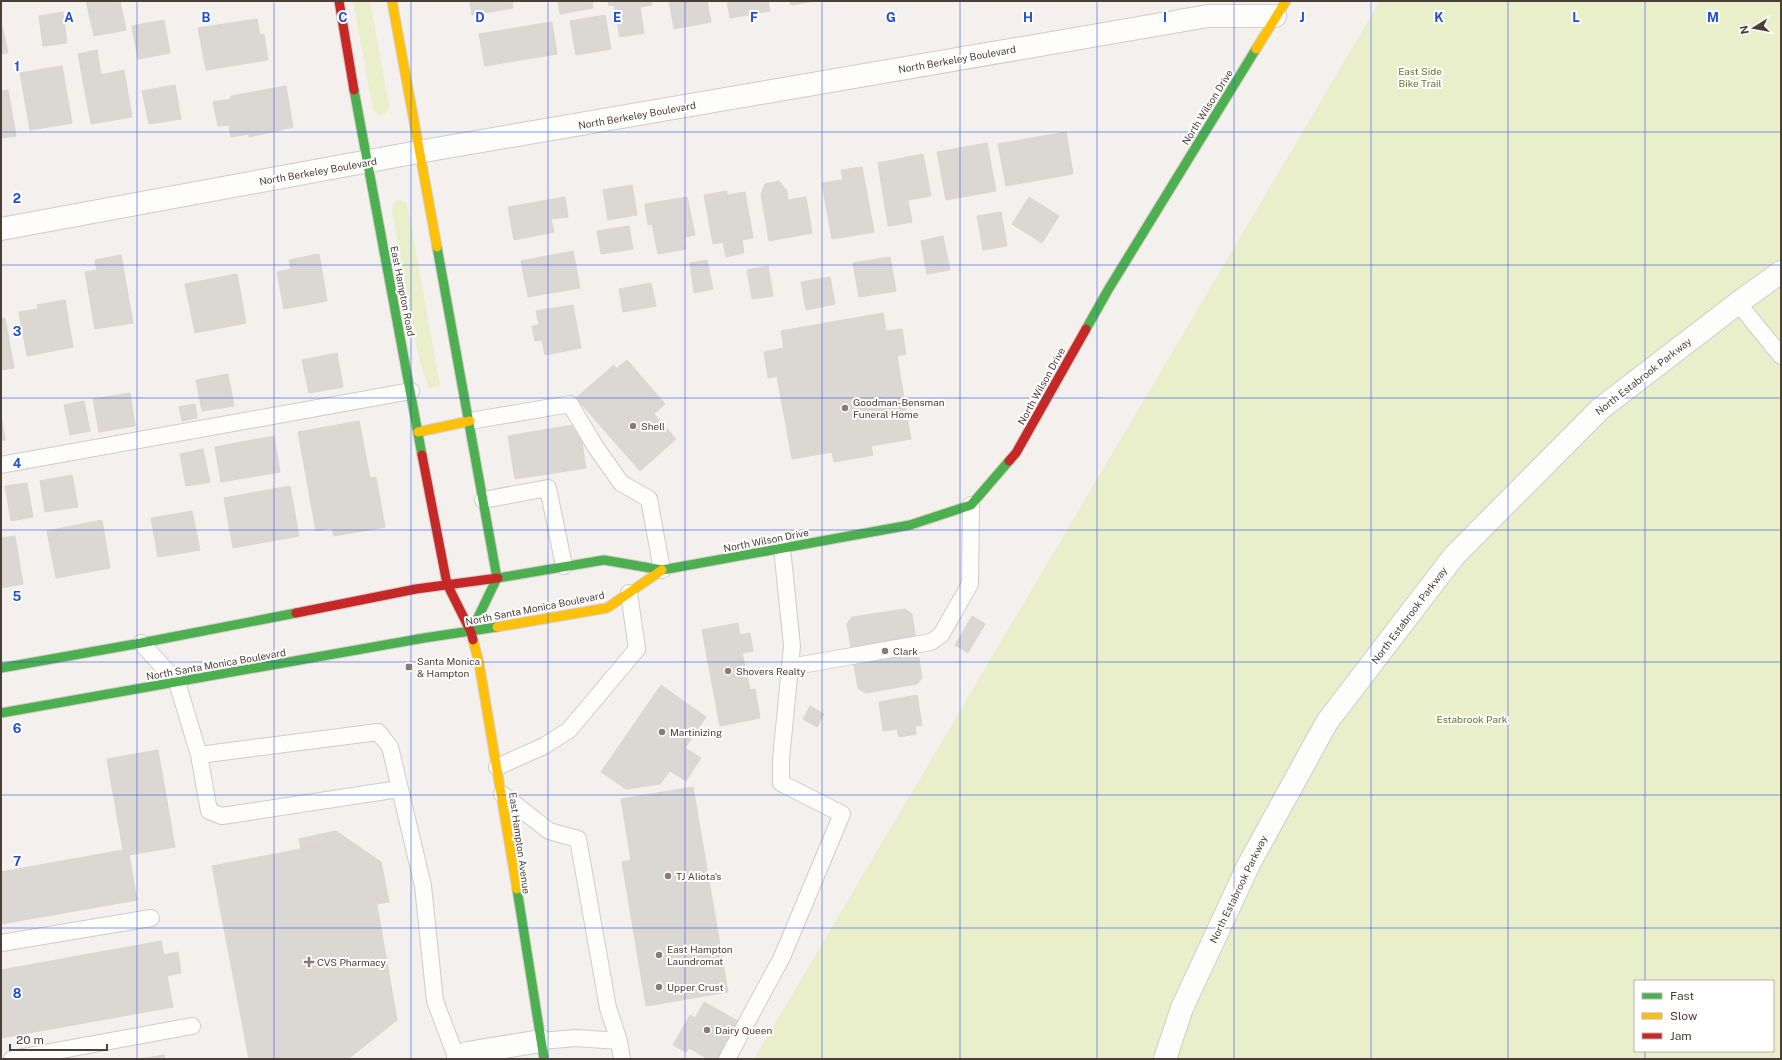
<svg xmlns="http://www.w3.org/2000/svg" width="1782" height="1060" font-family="'Public Sans',sans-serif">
  <rect width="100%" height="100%" fill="#f3f0ed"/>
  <path fill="#e9eecb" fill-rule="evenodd" d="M 353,1 L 370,1 L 389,107 L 386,113 L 381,116 L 373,109 Z
    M 1380,1 L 1781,1 L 1781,1059 L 754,1059 ZM 1635,981 L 1773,981 L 1773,1051 L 1635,1051 Z
    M 400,200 L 405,202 L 408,208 L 440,386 L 429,388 L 419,359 L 392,211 L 393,204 L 396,201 Z"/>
  <path fill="#dbd7d3" stroke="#dbd6d2" d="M 86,1 L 120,1 L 126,30 L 94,36 Z
    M 470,1 L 512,1 L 513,8 L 472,15 Z
    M 558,1 L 592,1 L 593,8 L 560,14 Z
    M 608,1 L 651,1 L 652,5 L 640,7 L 644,33 L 620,37 L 614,5 L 609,6 Z
    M 669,1 L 707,1 L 711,22 L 674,29 Z
    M 727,1 L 768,1 L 770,11 L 730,18 Z
    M 790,1 L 815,1 L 791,5 Z
    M 63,12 L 67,43 L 43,46 L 39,16 Z
    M 605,15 L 611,49 L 576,55 L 570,21 Z
    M 257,19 L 260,35 L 264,34 L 268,60 L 206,70 L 198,28 Z
    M 164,20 L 170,53 L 138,59 L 132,26 Z
    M 1,21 L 8,53 L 1,54 Z
    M 552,22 L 557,54 L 485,66 L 479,34 Z
    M 97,50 L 101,75 L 124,70 L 132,117 L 91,124 L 78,54 Z
    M 62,66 L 72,123 L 30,130 L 20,73 Z
    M 175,85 L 181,119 L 149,124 L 142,91 Z
    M 286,86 L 293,127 L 249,137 L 249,134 L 231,137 L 229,125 L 218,126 L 213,102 L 231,99 L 231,96 Z
    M 8,90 L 16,136 L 1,138 L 1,91 Z
    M 1066,132 L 1073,174 L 1006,186 L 998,144 Z
    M 987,143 L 996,191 L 946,200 L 937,152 Z
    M 923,154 L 931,196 L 908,200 L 912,222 L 888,226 L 878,163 Z
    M 862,167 L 874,232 L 832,239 L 822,183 L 843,180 L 841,170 Z
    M 779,181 L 787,191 L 788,200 L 806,197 L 812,233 L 769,241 L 761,194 L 765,184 Z
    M 632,185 L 637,215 L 608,220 L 603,190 Z
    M 727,191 L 727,195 L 745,192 L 753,238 L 742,240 L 744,253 L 726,257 L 723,242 L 713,244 L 704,195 Z
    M 565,197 L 568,217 L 551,219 L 554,232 L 514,240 L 508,207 Z
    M 687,197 L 695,235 L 685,237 L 686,249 L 658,254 L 652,224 L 648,225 L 645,204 Z
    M 1029,197 L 1059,216 L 1042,243 L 1012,224 Z
    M 1001,212 L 1007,246 L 983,250 L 977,216 Z
    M 629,226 L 633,249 L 601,254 L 597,231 Z
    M 943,236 L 950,270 L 927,274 L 921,241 Z
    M 573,251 L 580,288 L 528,297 L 521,261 Z
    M 319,254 L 327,301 L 284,309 L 277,272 L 291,269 L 289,260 Z
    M 121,255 L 133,323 L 95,329 L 85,272 L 97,270 L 95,260 Z
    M 890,257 L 896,291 L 859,297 L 853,263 Z
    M 707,260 L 713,289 L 694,293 L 690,263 Z
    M 768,266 L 773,296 L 752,299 L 747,270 Z
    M 237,274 L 246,323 L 195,333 L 185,284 Z
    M 830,277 L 835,304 L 806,310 L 801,282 Z
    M 651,283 L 656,306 L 623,312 L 619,289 Z
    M 65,300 L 73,347 L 27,356 L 19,312 L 38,309 L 37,305 Z
    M 573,305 L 581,348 L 545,355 L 542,340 L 535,341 L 532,326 L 539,325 L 536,311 Z
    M 883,313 L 886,331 L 902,329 L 906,354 L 897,356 L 911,439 L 871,446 L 873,455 L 834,462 L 832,452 L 792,459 L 777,376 L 768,378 L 764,352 L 784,348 L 781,331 Z
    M 1,318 L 5,318 L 14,368 L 1,370 Z
    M 337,353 L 343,387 L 309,393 L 302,360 Z
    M 627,360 L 665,404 L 654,414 L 676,439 L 640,471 L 576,398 L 614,365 L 616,369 Z
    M 228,374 L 234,406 L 202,411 L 196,380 Z
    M 130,393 L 135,426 L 99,432 L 93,399 Z
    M 84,401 L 90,431 L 70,435 L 64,405 Z
    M 195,404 L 197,418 L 182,421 L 179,407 Z
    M 1,414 L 5,440 L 1,441 Z
    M 359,421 L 370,478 L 376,477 L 385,527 L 334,536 L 332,528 L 316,531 L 298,432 Z
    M 579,424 L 586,468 L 515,479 L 508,436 Z
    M 274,436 L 280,472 L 221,482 L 215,447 Z
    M 203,449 L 210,482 L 186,486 L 180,454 Z
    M 72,475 L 78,507 L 45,512 L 40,481 Z
    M 27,483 L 33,517 L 11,521 L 5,486 Z
    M 290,486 L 299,536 L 233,548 L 224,498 Z
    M 192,511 L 200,550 L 158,557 L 151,518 Z
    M 102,520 L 110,568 L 56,578 L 47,531 Z
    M 15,536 L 23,584 L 1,588 L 1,538 Z
    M 905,609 L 912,614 L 922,678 L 917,684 L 865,693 L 858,688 L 847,624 L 852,617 Z
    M 972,616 L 985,624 L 968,653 L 955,645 Z
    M 738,623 L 740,635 L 750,633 L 753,651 L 742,653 L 750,690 L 755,689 L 760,718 L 720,726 L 702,630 Z
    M 661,685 L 706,717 L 685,748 L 701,758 L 686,781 L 670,771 L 660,784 L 626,789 L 601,772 Z
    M 917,695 L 922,725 L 915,726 L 916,734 L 899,737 L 897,729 L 883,731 L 879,702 Z
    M 810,706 L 824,714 L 817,727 L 803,719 Z
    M 158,750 L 175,847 L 129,855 L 137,900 L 1,924 L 1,872 L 123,850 L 107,759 Z
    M 693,787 L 728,992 L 646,1006 L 622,862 L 631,860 L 621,799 Z
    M 336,831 L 381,862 L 389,902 L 377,904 L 374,888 L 317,846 L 301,849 L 299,839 Z
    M 317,846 L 374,888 L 397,1020 L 348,1059 L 249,1059 L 212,866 Z
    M 161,941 L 164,955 L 178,952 L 181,973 L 167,976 L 173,1007 L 1,1038 L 1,970 Z
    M 704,1002 L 738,1021 L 728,1038 L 732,1041 L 722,1059 L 708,1059 L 689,1048 L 686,1052 L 673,1045 L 690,1015 L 695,1018 Z
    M 164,1055 L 165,1059 L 140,1059 Z"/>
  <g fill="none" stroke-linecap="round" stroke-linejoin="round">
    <defs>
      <path id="lane" d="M 1738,303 L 1781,356
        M 470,421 L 570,404 L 595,446 L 621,483 L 649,499 L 662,570
        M 1,465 L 411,391
        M 483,500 L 548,488 L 564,566
        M 141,643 L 177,682 L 199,755 L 378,732 L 390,747 L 423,886 L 435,1001 L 457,1059
        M 790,667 L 931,642 L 941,635 L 970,584 L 971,505
        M 199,755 L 209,811 L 222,816 L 399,789
        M 497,767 L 544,746 L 569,730 L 637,649 L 629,593
        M 502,794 L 549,831 L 578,839 L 608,1008 L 619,1041
        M 1,943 L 151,918
        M 541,1041 L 576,1038 L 619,1041 L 622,1059
        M 12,1059 L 192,1026
        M 727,1059 L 782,957 L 842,814 L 781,783 L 781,759 L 792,646 L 782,548"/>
      <path id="street" d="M 1,229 L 418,152 L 1208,16 L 1275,16
        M 458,1059 L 467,1053 L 541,1041
        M 1165,1059 L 1182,1008 L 1249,864 L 1327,722 L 1454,556 L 1600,409 L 1738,303 L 1781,272"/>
      <path id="fast" d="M 354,90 L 422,455
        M 437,247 L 497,578 L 471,632
        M 1086,329 L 1108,290 L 1256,49
        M 498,578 L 604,560 L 662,570 L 910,525 L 971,505 L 1009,461
        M 1,668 L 141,643 L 296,613
        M 1,713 L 424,638 L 497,627
        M 517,889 L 544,1059"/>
      <path id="slow" d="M 392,1 L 437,247
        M 1256,49 L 1286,1
        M 418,432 L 470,421
        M 497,627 L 607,608 L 662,570
        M 473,640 L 479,663 L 517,889"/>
      <path id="jam" d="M 339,1 L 354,90
        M 422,455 L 447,584 L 471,632 L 473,640
        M 1009,461 L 1016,453 L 1086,329
        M 296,613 L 416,589 L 498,578"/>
    </defs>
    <use href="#lane" stroke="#d0ccc9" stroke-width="18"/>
    <use href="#street" stroke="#d0ccc9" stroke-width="24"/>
    <use href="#fast" stroke="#d5ccc4" stroke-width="11"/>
    <use href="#slow" stroke="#d5ccc4" stroke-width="11"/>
    <use href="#jam" stroke="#d5ccc4" stroke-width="11"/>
    <use href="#lane" stroke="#fdfdfc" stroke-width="16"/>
    <use href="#street" stroke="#fdfdfc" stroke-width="22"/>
    <use href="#fast" stroke="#4caf50" stroke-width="9"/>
    <use href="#slow" stroke="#ffc107" stroke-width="9"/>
    <use href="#jam" stroke="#c62828" stroke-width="9"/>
  </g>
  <path fill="none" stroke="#1d4ed8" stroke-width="1" stroke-opacity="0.55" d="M 137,1 L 137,1059M 274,1 L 274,1059M 411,1 L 411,1059M 548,1 L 548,1059M 685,1 L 685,1059M 822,1 L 822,1059M 960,1 L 960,1059M 1097,1 L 1097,1059M 1234,1 L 1234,1059M 1371,1 L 1371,1059M 1508,1 L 1508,1059M 1645,1 L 1645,981M 1,132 L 1781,132M 1,265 L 1781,265M 1,398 L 1781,398M 1,530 L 1781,530M 1,662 L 1781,662M 1,795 L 1781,795M 1,928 L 1781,928M 1645,1051 L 1645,1059"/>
  <g fill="#867c77" stroke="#fff" stroke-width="1.5">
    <circle cx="845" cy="408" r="4"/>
    <circle cx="633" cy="426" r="4"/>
    <circle cx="885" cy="651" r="4"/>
    <rect x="405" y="663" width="8" height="8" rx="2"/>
    <circle cx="728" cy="671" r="4"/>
    <circle cx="662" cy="732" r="4"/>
    <circle cx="668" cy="876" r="4"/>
    <circle cx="659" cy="955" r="4"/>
    <path d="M307 956h4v4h4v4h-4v4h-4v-4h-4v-4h4z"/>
    <circle cx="659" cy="987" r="4"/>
    <circle cx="707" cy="1030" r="4"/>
  </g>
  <g text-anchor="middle" stroke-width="4" stroke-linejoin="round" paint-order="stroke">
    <g font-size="10" fill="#4b3e37" stroke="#fff">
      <text transform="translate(957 59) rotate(-10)" y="4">North Berkeley Boulevard</text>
      <text transform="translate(1207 107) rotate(-58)" y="4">North Wilson Drive</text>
      <text transform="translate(637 115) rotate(-10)" y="4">North Berkeley Boulevard</text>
      <text transform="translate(318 171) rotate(-10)" y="4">North Berkeley Boulevard</text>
      <text transform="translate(403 291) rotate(79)" y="4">East Hampton Road</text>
      <text transform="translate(1643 376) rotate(-38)" y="4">North Estabrook Parkway</text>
      <text transform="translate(1041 386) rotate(-61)" y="4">North Wilson Drive</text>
      <text transform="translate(766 540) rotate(-11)" y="4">North Wilson Drive</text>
      <text transform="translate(535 608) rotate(-11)" y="4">North Santa Monica Boulevard</text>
      <text transform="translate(1409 615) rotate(-53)" y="4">North Estabrook Parkway</text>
      <text transform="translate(216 664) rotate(-10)" y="4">North Santa Monica Boulevard</text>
      <text transform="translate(520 843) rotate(82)" y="4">East Hampton Avenue</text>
      <text transform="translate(1238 889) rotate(-64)" y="4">North Estabrook Parkway</text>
    </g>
    <g font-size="10" fill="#5b7d23" stroke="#fff">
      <text x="1420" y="75">East Side<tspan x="1420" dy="12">Bike Trail</tspan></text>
      <text x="1472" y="723">Estabrook Park</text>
    </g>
    <g font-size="10" fill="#4b3e37" stroke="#fff" text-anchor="start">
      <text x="853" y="406">Goodman-Bensman<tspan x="853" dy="12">Funeral Home</tspan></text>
      <text x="641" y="430">Shell</text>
      <text x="893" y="655">Clark</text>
      <text x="417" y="665">Santa Monica<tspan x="417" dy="12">&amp; Hampton</tspan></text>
      <text x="736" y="675">Shovers Realty</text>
      <text x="670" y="736">Martinizing</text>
      <text x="676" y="880">TJ Aliota's</text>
      <text x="667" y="953">East Hampton<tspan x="667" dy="12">Laundromat</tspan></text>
      <text x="317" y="966">CVS Pharmacy</text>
      <text x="667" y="991">Upper Crust</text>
      <text x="715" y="1034">Dairy Queen</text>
    </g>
  </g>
  <g font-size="13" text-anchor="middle" font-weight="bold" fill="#1d4ed8" stroke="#fff" stroke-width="4" stroke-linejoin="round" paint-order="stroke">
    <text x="69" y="22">A</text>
    <text x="206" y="22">B</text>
    <text x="343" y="22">C</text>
    <text x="480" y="22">D</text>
    <text x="617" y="22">E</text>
    <text x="754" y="22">F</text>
    <text x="891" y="22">G</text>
    <text x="1028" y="22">H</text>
    <text x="1165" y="22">I</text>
    <text x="1302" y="22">J</text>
    <text x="1439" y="22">K</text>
    <text x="1576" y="22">L</text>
    <text x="1713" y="22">M</text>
    <text x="17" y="71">1</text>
    <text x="17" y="203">2</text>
    <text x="17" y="336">3</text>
    <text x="17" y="468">4</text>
    <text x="17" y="601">5</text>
    <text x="17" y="733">6</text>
    <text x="17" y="866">7</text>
    <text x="17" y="998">8</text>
  </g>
  <rect width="1782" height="1060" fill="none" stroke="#4b3e37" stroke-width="4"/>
  <rect x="1634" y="980" width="140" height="72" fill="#ffffff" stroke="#b7b2af"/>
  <rect x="1642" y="993" width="20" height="6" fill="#4caf50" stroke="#b7b2af"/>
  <text x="1670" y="1000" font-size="12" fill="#4b3e37">Fast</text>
  <rect x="1642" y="1013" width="20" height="6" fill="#ffc107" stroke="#b7b2af"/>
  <text x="1670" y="1020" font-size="12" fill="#4b3e37">Slow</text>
  <rect x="1642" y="1033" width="20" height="6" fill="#c62828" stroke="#b7b2af"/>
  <text x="1670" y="1040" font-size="12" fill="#4b3e37">Jam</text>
  <g transform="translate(1754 28) rotate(259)" stroke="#ffffff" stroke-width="3" paint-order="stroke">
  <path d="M0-3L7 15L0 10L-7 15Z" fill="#4b3e37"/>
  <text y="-6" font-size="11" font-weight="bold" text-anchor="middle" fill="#4b3e37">N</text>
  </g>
  <path d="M10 1044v6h97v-6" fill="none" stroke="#4b3e37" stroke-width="2"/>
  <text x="16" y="1044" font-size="12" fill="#4b3e37" stroke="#ffffff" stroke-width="3" paint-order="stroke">20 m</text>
</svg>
